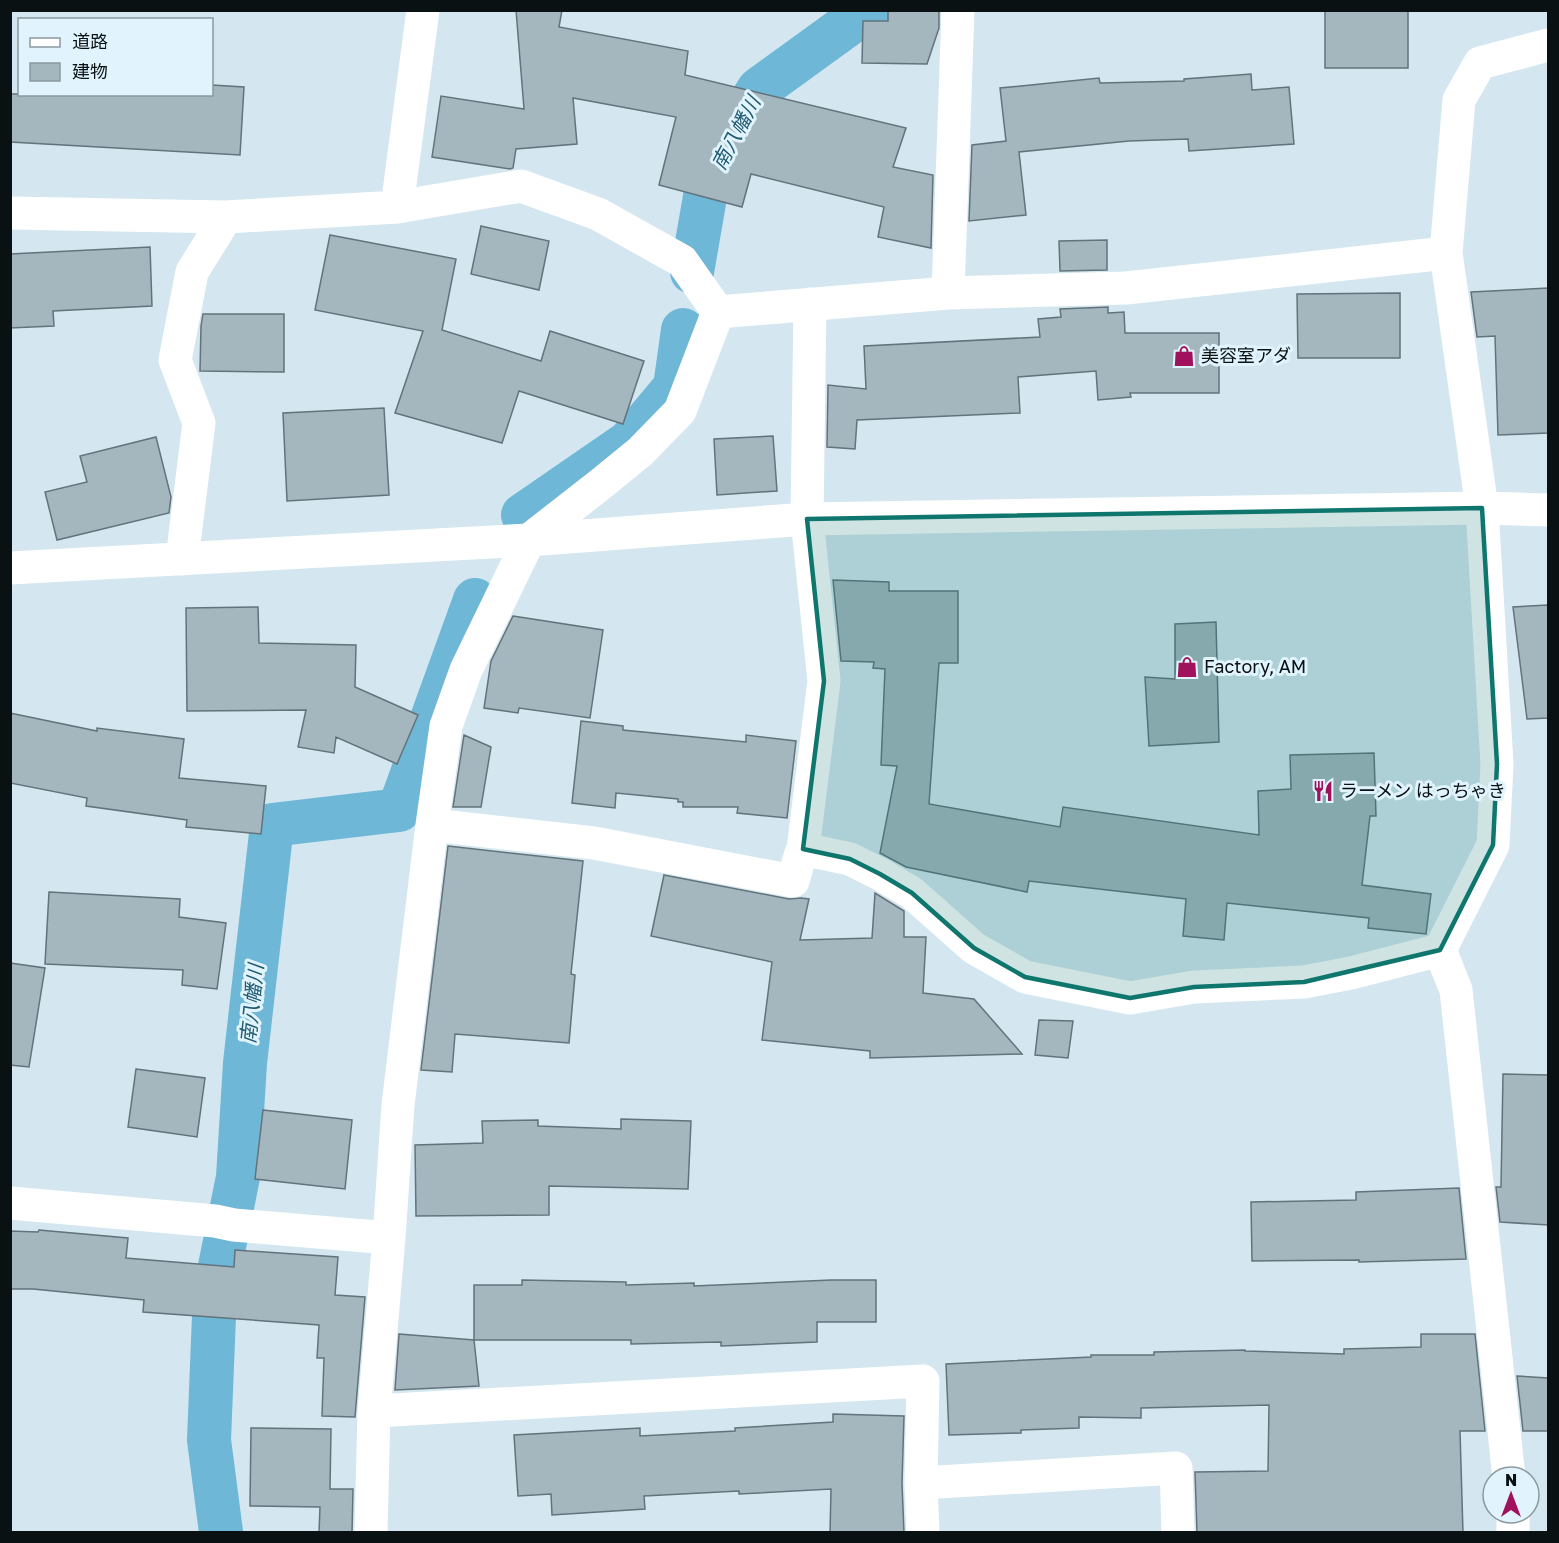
<svg xmlns="http://www.w3.org/2000/svg" width="1559" height="1543" font-family="'Golos Text','Noto Sans JP',sans-serif">
  <rect width="100%" height="100%" fill="#d4e7f0"/>
  <g fill="none" stroke-linecap="round" stroke-linejoin="round">
    <path stroke="#6eb7d6" stroke-width="44" d="M 692,272 L 706,191 L 737,123 L 759,89 L 868,10
      M 523,515 L 629,442 L 675,387 L 683,330
      M 221,1532 L 209,1440 L 215,1291 L 238,1177 L 245,1063 L 272,825 L 399,810 L 475,600"/>
  </g>
  <path fill="#a4b6be" stroke="#62737b" stroke-width="1.5" d="M 516,10 L 562,10 L 559,27 L 688,51 L 685,75 L 906,128 L 893,167 L 933,175 L 931,248 L 878,237 L 884,207 L 751,174 L 742,207 L 659,185 L 676,117 L 573,98 L 577,144 L 516,149 L 513,168 L 510,169 L 432,157 L 441,96 L 524,109 Z
    M 888,10 L 939,10 L 939,28 L 927,64 L 862,63 L 863,21 L 888,21 Z
    M 1325,10 L 1408,10 L 1408,68 L 1325,68 Z
    M 1251,74 L 1252,90 L 1289,87 L 1294,144 L 1189,151 L 1188,139 L 1129,141 L 1019,152 L 1026,215 L 969,221 L 972,145 L 1006,141 L 1000,88 L 1099,78 L 1100,83 L 1184,81 L 1184,79 Z
    M 212,85 L 244,87 L 240,155 L 10,142 L 10,94 L 212,94 Z
    M 481,226 L 549,241 L 539,290 L 471,274 Z
    M 330,235 L 456,259 L 442,330 L 541,361 L 550,331 L 644,361 L 623,424 L 519,391 L 502,443 L 395,413 L 423,331 L 315,310 Z
    M 1107,240 L 1107,270 L 1060,271 L 1059,241 Z
    M 150,247 L 152,306 L 53,311 L 54,326 L 10,328 L 10,254 Z
    M 1548,288 L 1548,433 L 1498,435 L 1495,336 L 1477,337 L 1471,292 Z
    M 1400,293 L 1400,358 L 1298,358 L 1297,294 Z
    M 1108,307 L 1108,313 L 1124,312 L 1125,333 L 1219,333 L 1219,393 L 1130,393 L 1131,397 L 1098,400 L 1096,371 L 1018,377 L 1020,413 L 857,420 L 855,449 L 827,447 L 828,385 L 866,389 L 864,346 L 1040,337 L 1038,319 L 1061,317 L 1060,309 Z
    M 203,314 L 284,314 L 284,372 L 200,371 L 201,326 Z
    M 384,408 L 389,495 L 287,501 L 283,413 Z
    M 773,436 L 777,491 L 717,495 L 714,439 Z
    M 156,437 L 171,497 L 169,513 L 57,540 L 45,492 L 87,482 L 80,456 Z
    M 833,580 L 889,582 L 889,591 L 958,591 L 958,663 L 939,663 L 929,804 L 1060,827 L 1063,807 L 1259,835 L 1258,791 L 1291,789 L 1290,755 L 1374,753 L 1376,816 L 1370,816 L 1362,885 L 1431,894 L 1426,934 L 1368,928 L 1369,918 L 1227,903 L 1224,940 L 1183,936 L 1186,899 L 1029,881 L 1027,892 L 906,867 L 880,853 L 897,766 L 881,765 L 885,669 L 873,668 L 874,662 L 841,661 Z
    M 1548,605 L 1548,718 L 1527,719 L 1513,607 Z
    M 258,607 L 259,643 L 356,645 L 355,687 L 418,715 L 397,764 L 336,737 L 334,753 L 298,747 L 306,710 L 187,711 L 186,608 Z
    M 513,616 L 603,630 L 590,718 L 519,708 L 518,713 L 484,708 L 491,661 Z
    M 1216,622 L 1219,742 L 1149,746 L 1145,677 L 1175,679 L 1175,624 Z
    M 10,713 L 97,731 L 97,728 L 184,739 L 179,778 L 266,786 L 261,834 L 186,827 L 187,820 L 86,806 L 87,798 L 10,783 Z
    M 581,721 L 623,726 L 623,730 L 746,742 L 746,735 L 796,741 L 787,818 L 737,813 L 738,807 L 683,807 L 683,802 L 678,802 L 678,799 L 616,793 L 615,808 L 572,803 Z
    M 464,735 L 491,747 L 481,807 L 453,807 Z
    M 448,846 L 583,861 L 571,974 L 575,975 L 569,1043 L 455,1034 L 452,1072 L 421,1070 Z
    M 664,875 L 789,899 L 801,898 L 809,899 L 800,940 L 872,938 L 875,893 L 904,911 L 904,937 L 926,937 L 923,993 L 974,999 L 1022,1054 L 870,1058 L 870,1051 L 762,1040 L 772,962 L 651,936 Z
    M 49,892 L 180,899 L 179,917 L 226,923 L 217,989 L 182,985 L 183,970 L 45,964 Z
    M 10,963 L 45,968 L 29,1067 L 10,1065 Z
    M 1039,1020 L 1073,1021 L 1068,1058 L 1035,1055 Z
    M 136,1069 L 205,1078 L 197,1137 L 128,1127 Z
    M 1503,1074 L 1548,1075 L 1548,1225 L 1500,1222 L 1496,1187 L 1501,1187 Z
    M 263,1110 L 352,1120 L 345,1189 L 255,1179 Z
    M 621,1119 L 691,1121 L 688,1189 L 549,1186 L 549,1215 L 416,1216 L 415,1145 L 483,1143 L 482,1121 L 538,1120 L 538,1126 L 621,1129 Z
    M 1459,1188 L 1466,1259 L 1359,1262 L 1359,1260 L 1252,1261 L 1251,1202 L 1356,1200 L 1356,1192 Z
    M 39,1230 L 128,1238 L 126,1258 L 234,1267 L 235,1250 L 338,1257 L 335,1295 L 365,1297 L 355,1417 L 322,1416 L 324,1358 L 317,1358 L 319,1325 L 143,1312 L 144,1300 L 33,1289 L 10,1289 L 10,1231 L 38,1232 Z
    M 522,1280 L 626,1282 L 626,1285 L 694,1283 L 694,1286 L 831,1280 L 876,1280 L 876,1322 L 817,1322 L 817,1342 L 721,1346 L 721,1342 L 631,1344 L 631,1340 L 474,1340 L 474,1285 L 522,1285 Z
    M 399,1334 L 474,1340 L 479,1386 L 395,1390 Z
    M 1421,1334 L 1475,1334 L 1485,1431 L 1460,1431 L 1463,1533 L 1197,1533 L 1195,1472 L 1268,1471 L 1269,1405 L 1141,1408 L 1141,1418 L 1079,1417 L 1079,1428 L 1021,1430 L 1021,1433 L 949,1435 L 946,1364 L 1091,1357 L 1091,1355 L 1154,1355 L 1154,1352 L 1245,1350 L 1245,1351 L 1344,1354 L 1344,1349 L 1421,1347 Z
    M 1517,1376 L 1548,1378 L 1548,1431 L 1523,1431 Z
    M 833,1414 L 904,1416 L 902,1483 L 904,1533 L 830,1533 L 831,1489 L 739,1494 L 739,1491 L 644,1496 L 645,1509 L 552,1515 L 551,1494 L 518,1496 L 514,1435 L 640,1428 L 640,1436 L 735,1431 L 735,1428 L 833,1422 Z
    M 251,1428 L 331,1429 L 330,1489 L 353,1489 L 352,1533 L 319,1533 L 320,1507 L 250,1506 Z"/>
  <g fill="none" stroke-linecap="round" stroke-linejoin="round">
    <path stroke="#fff" stroke-width="33" d="M 397,207 L 423,10
      M 10,213 L 226,217 L 397,207 L 521,186 L 598,214 L 682,261 L 718,312
      M 948,293 L 958,10
      M 718,312 L 948,293 L 1126,288 L 1446,253
      M 182,559 L 199,423 L 175,360 L 192,272 L 226,217
      M 432,825 L 594,843 L 793,881 L 800,856 L 803,849 L 824,681 L 807,519 L 810,304
      M 803,849 L 850,859 L 880,874 L 912,893 L 974,948 L 1025,977 L 1130,998 L 1194,987 L 1304,982 L 1351,973 L 1440,950
      M 10,1203 L 215,1221 L 234,1225 L 389,1238
      M 374,1411 L 923,1381 L 921,1483 L 923,1532
      M 1509,1477 L 1456,990 L 1440,950 L 1493,845 L 1497,764 L 1482,508 L 1446,253 L 1459,100 L 1480,63 L 1548,45
      M 921,1483 L 1176,1468 L 1178,1532
      M 1513,1513 L 1513,1532
      M 371,1532 L 374,1411 L 389,1238 L 398,1105 L 432,825 L 446,726 L 466,670 L 529,540 L 602,483 L 640,452 L 680,411 L 718,312"/>
    <path stroke="#fff" stroke-width="33" d="M 10,568 L 529,540 L 807,519 L 1482,508 L 1548,510"/>
  </g>
  <path fill="#0f766e" fill-opacity="0.2" stroke="#0f766e" stroke-width="4.5" stroke-linejoin="round" d="M 1482,508 L 1497,764 L 1493,845 L 1440,950 L 1304,982 L 1194,987 L 1130,998 L 1025,977 L 974,948 L 912,893 L 880,874 L 850,859 L 803,849 L 824,681 L 807,519 Z"/>
  <defs>
    <symbol id="shop-bare" viewBox="-9 -9 18 18"><path d="M-5-2.5h2.3a2.7 3.5 0 0 1 5.4 0H5L5.5 6h-11ZM-1.5-2.5h3a1.5 2.3 0 0 0-3 0Z" fill="#a0135c" stroke="#e1f4fd" stroke-width="2.5" paint-order="stroke"/></symbol>
    <symbol id="restaurant-bare" viewBox="-9 -9 18 18"><path d="M-5-6h1v4h1v-4h1v4h1v-4h1v5L-1.5 .5V6h-2V.5L-5-1ZM5-6V6H3V1.5H1.5Q1.5-4 5-6Z" fill="#a0135c" stroke="#e1f4fd" stroke-width="2.5" paint-order="stroke"/></symbol>
  </defs>
  <g fill-rule="evenodd">
    <use href="#shop-bare" x="1169" y="341" width="30" height="30"/>
    <use href="#shop-bare" x="1172" y="652" width="30" height="30"/>
    <use href="#restaurant-bare" x="1308" y="776" width="30" height="30"/>
  </g>
  <g text-anchor="middle" stroke-width="6" stroke-linejoin="round" paint-order="stroke">
    <g font-size="18" fill="#0a1113" stroke="#e1f4fd" text-anchor="start">
      <text x="1201" y="362">美容室アダ</text>
      <text x="1204" y="673">Factory, AM</text>
      <text x="1340" y="797">ラーメン はっちゃき</text>
    </g>
    <g font-size="20" font-style="italic" fill="#215b71" stroke="#e1f4fd">
      <text transform="translate(736 133) rotate(-62)" y="7">南八幡川</text>
      <text transform="translate(252 1004) rotate(-84)" y="7">南八幡川</text>
    </g>
  </g>
  <rect width="1559" height="1543" fill="none" stroke="#0a1113" stroke-width="24"/>
  <rect x="18" y="18" width="195" height="78" fill="#e1f4fd" stroke="#8b999f" stroke-width="1.5"/>
  <rect x="30" y="38" width="30" height="9" fill="#ffffff" stroke="#8b999f" stroke-width="1.5"/>
  <text x="72" y="48" font-size="18" fill="#0a1113">道路</text>
  <rect x="30" y="63" width="30" height="18" fill="#a4b6be" stroke="#8b999f" stroke-width="1.5"/>
  <text x="72" y="78" font-size="18" fill="#0a1113">建物</text>
  <g transform="translate(1511 1495)"><circle r="28" fill="#e1f4fd" stroke="#8b999f" stroke-width="1.5"/>
  <path d="M0-4.5L10 22L0 15L-10 22Z" fill="#a0135c"/>
  <text y="-9" font-size="16" font-weight="bold" text-anchor="middle" fill="#0a1113">N</text>
  </g>
</svg>
